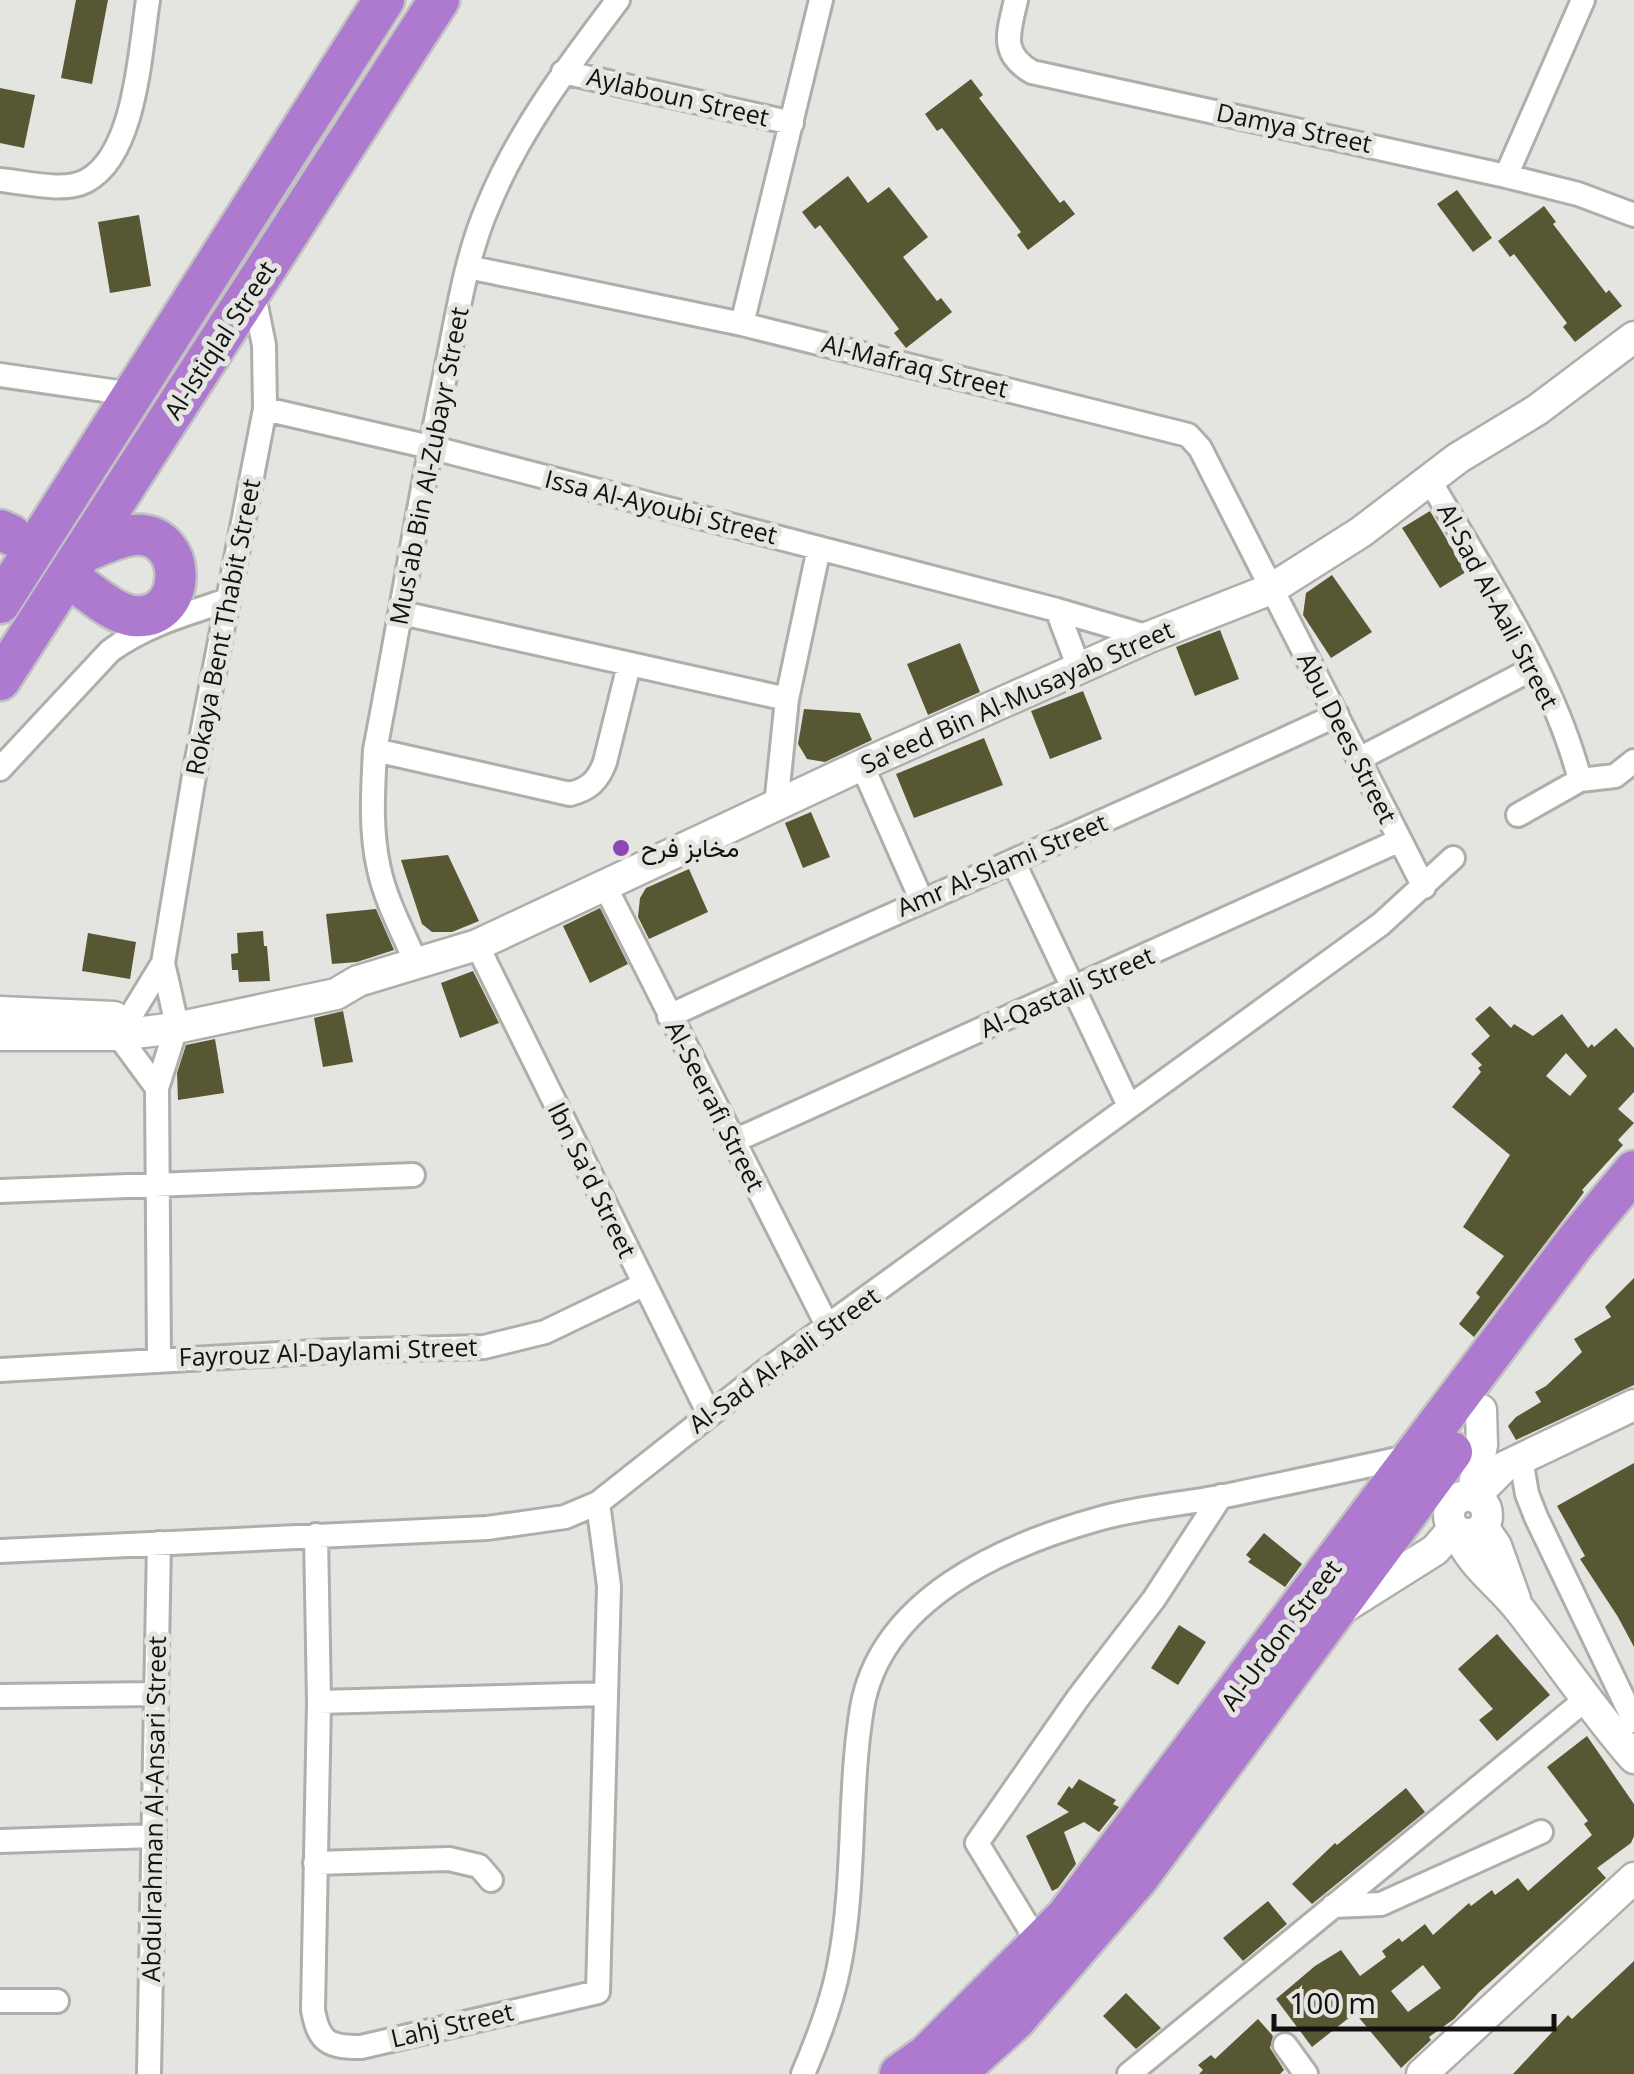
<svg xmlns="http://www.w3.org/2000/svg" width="1634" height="2074" font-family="'Open Sans',Vazirmatn,sans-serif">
  <rect width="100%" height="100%" fill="#e4e4e0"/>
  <path fill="#575833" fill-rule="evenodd" d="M 76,0 L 108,0 L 92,84 L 61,78 Z
    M 971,79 L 983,95 L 979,98 L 1060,203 L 1064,200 L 1075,214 L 1028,250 L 1017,235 L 1021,232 L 942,128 L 937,131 L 925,114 Z
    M 0,88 L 35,95 L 24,148 L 0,143 Z
    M 848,176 L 868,203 L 889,187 L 928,237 L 903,257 L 937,301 L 941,298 L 952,312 L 906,348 L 894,333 L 899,329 L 820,225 L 815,229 L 802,212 Z
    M 1457,190 L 1492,238 L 1473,252 L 1437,204 Z
    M 1544,206 L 1556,222 L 1553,224 L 1606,293 L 1609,290 L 1622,306 L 1575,342 L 1563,327 L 1567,323 L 1514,254 L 1510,257 L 1498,241 Z
    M 139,215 L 151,286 L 110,293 L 98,222 Z
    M 1430,511 L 1466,572 L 1440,588 L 1402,528 Z
    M 1332,575 L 1372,632 L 1331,658 L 1303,615 L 1306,593 Z
    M 1220,630 L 1239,679 L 1195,696 L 1176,647 Z
    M 960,643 L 980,692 L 928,715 L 907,664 Z
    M 1083,691 L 1102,739 L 1050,759 L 1031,711 Z
    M 804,709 L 860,713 L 872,740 L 825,762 L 807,759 L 798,744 Z
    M 984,738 L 1003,785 L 914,818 L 896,774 Z
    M 811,812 L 830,857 L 803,868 L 785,823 Z
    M 448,855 L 479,921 L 452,932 L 432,932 L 422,924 L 401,860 Z
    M 689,869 L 708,912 L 649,939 L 638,917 L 640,898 L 646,888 Z
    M 600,908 L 628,964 L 590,983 L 563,926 Z
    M 376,909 L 394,950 L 357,962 L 332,964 L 326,914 Z
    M 263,931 L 264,946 L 267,946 L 270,981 L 239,982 L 238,970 L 232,970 L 231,954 L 238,953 L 237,933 Z
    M 88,933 L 136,942 L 130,979 L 82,971 Z
    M 473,971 L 499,1023 L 460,1038 L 441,983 Z
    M 1490,1006 L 1511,1028 L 1514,1024 L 1533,1036 L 1562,1014 L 1588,1048 L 1592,1044 L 1594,1047 L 1616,1028 L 1634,1048 L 1634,1092 L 1618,1109 L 1634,1123 L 1618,1140 L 1623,1145 L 1582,1190 L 1584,1192 L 1576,1203 L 1474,1337 L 1459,1324 L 1480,1297 L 1476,1293 L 1504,1256 L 1463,1227 L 1510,1155 L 1452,1107 L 1481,1072 L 1478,1068 L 1482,1065 L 1471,1054 L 1490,1036 L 1475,1019 ZM 1566,1053 L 1587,1076 L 1570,1096 L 1546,1076 Z
    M 343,1011 L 353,1062 L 323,1067 L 314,1018 Z
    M 215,1039 L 224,1093 L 178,1100 L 177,1073 L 186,1045 Z
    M 1634,1278 L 1634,1385 L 1516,1440 L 1508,1426 L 1516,1417 L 1541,1402 L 1535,1392 L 1546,1386 L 1582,1352 L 1574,1339 L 1611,1317 L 1605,1307 Z
    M 1634,1463 L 1634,1647 L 1618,1617 L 1580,1559 L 1585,1556 L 1557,1506 Z
    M 1264,1533 L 1302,1564 L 1285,1587 L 1248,1562 L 1251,1559 L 1246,1555 Z
    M 1179,1625 L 1206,1642 L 1178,1685 L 1151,1668 Z
    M 1497,1634 L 1550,1695 L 1497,1741 L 1479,1720 L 1493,1709 L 1458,1669 Z
    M 1587,1736 L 1634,1804 L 1634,1836 L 1631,1843 L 1597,1868 L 1606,1878 L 1479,1992 L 1454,2019 L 1429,2037 L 1431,2040 L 1401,2068 L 1355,2013 L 1312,2047 L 1276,1999 L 1315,1966 L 1341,1950 L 1360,1976 L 1386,1957 L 1382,1951 L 1399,1938 L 1402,1942 L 1425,1924 L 1433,1935 L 1469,1903 L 1471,1906 L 1492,1890 L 1495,1895 L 1518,1878 L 1528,1891 L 1592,1835 L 1584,1824 L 1588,1821 L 1547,1767 ZM 1423,1965 L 1441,1988 L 1408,2012 L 1391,1991 Z
    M 1079,1779 L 1116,1800 L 1113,1804 L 1119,1807 L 1099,1832 L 1084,1822 L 1064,1832 L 1076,1864 L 1058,1888 L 1052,1891 L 1026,1836 L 1069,1812 L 1057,1804 L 1069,1786 L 1072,1789 Z
    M 1406,1788 L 1425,1812 L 1312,1904 L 1292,1884 L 1335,1843 L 1337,1845 Z
    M 1268,1901 L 1287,1924 L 1243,1961 L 1223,1938 Z
    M 1634,1961 L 1634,2074 L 1513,2074 L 1568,2015 L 1572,2019 Z
    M 1126,1993 L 1161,2028 L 1136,2049 L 1103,2016 Z
    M 1258,2019 L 1273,2036 L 1270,2048 L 1284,2070 L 1280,2074 L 1199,2074 L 1203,2070 L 1198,2065 L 1211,2055 L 1215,2059 Z"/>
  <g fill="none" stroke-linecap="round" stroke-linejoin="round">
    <defs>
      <path id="street" d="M 1016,0 C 1009,32 999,53 1032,72 L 1506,176 L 1578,194 L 1634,215
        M 563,72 L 792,123
        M 1506,176 L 1583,0
        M 0,180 C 25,182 63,193 86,181 C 136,155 140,50 148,0
        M 468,267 L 742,324 L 1188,435 L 1200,448 L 1424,887
        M 742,324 L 821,0
        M 0,375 L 132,394
        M 265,409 L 430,447 L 1057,610 L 1149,637
        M 1429,479 C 1483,573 1553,675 1580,780
        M 1057,610 L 1079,668
        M 402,613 L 787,699
        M 375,750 L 570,794 C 589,789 598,781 605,762 L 629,665
        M 1359,759 L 1536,667
        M 862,765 L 921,899
        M 0,769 L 110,651 C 145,625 186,614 228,600
        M 776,806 L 787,699 L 819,548
        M 1518,815 L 1580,780 L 1615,776 L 1634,761
        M 1014,863 L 1129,1106
        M 604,884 L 828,1327
        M 477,945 L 709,1414
        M 417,965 C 404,934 386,902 379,869 C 370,830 373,790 375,750 C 399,626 419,500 445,376 C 457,319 465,259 488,206 C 519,130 569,65 618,0
        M 174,1012 L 163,963 L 195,770 L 265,409 L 264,345 L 253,291
        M 669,1016 C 891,913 1115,818 1337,715
        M 130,1017 L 163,963
        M 118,1035 L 157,1088
        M 734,1141 L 1398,841
        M 0,1191 L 413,1175
        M 159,1359 L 157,1088 L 176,1028
        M 0,1370 L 332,1351 L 484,1347 L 545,1332 L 643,1285
        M 1521,1459 L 1527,1494 L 1536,1517 L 1634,1721
        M 316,1535 L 319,1702 L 313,2010 C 319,2043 329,2047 361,2047 L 598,1992 L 609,1586 L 598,1503
        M 0,1551 L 487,1528 L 565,1517 L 598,1503 L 764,1372 L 1381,924 L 1453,858
        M 0,1696 L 154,1694
        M 319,1702 L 605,1694
        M 0,1841 L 154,1836
        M 315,1863 L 449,1859 L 479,1866 L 491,1880
        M 1333,1906 L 1381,1904 L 1541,1832
        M 1040,1946 L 977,1843 L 1078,1698 L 1154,1599 L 1221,1496
        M 0,2001 L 57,2001
        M 1285,2045 L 1306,2074
        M 149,2074 L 159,1543
        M 803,2074 C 818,2039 832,2003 839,1966 C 856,1881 848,1793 862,1708 C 881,1599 1002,1546 1098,1519 C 1139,1507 1183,1504 1225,1496 C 1287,1483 1349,1470 1411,1456
        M 1129,2074 L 1585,1700"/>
      <path id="secondary" d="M 0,1012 L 114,1017
        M 0,1035 L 118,1035 L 176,1028 L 336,994 L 358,981 L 477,945 L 862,765 L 1149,637 L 1271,589 L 1361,532 L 1458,458 L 1537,410 L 1634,337
        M 1472,1496 L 1482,1445 L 1481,1410
        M1449 1515a19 19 0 1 1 38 0a19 19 0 1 1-38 0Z
        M 1474,1497 L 1504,1467 L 1634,1405
        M 1483,1527 L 1496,1546 L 1515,1599
        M 1458,1532 C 1470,1565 1499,1583 1520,1610 C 1559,1660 1593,1711 1634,1758
        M 1343,1608 L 1435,1550 L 1454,1528
        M 1422,2074 L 1634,1878"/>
      <path id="highway" d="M 0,530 L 11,535
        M 79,585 C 94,595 114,614 133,616 C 189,622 190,531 134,535 C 116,537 98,546 82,553
        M 0,603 L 384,0
        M 0,680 L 439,0
        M 900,2074 L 927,2055 L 1066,1917 L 1576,1241 L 1634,1171
        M 955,2074 L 1015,2020 L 1138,1878 L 1452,1452"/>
    </defs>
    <use href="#street" stroke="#aeafab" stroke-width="28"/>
    <use href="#secondary" stroke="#aeafab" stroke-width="35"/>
    <use href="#highway" stroke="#c1c1c1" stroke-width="45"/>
    <use href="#street" stroke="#fff" stroke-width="22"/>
    <use href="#secondary" stroke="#fff" stroke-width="30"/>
    <use href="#highway" stroke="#ad7acf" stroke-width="40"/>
  </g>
  <circle fill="#8e45b8" stroke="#e4e4e0" stroke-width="4" cx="621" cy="848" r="10"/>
  <g text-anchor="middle" stroke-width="10" stroke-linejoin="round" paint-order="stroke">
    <g font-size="25" fill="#111110" stroke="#e4e4e0">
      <text transform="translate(678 97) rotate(13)" y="9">Aylaboun Street</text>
      <text transform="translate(1294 128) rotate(12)" y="9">Damya Street</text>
      <text transform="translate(220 340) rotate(-57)" y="9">Al-Istiqlal Street</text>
      <text transform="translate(915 366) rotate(14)" y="9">Al-Mafraq Street</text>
      <text transform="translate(429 466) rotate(-79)" y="9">Mus'ab Bin Al-Zubayr Street</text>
      <text transform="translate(661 507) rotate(14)" y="9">Issa Al-Ayoubi Street</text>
      <text transform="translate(1498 606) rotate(62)" y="9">Al-Sad Al-Aali Street</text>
      <text transform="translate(223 627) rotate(-79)" y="9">Rokaya Bent Thabit Street</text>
      <text transform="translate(1017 697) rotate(-24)" y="9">Sa'eed Bin Al-Musayab Street</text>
      <text transform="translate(1347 738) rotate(63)" y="9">Abu Dees Street</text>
      <text transform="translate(1002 865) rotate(-23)" y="9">Amr Al-Slami Street</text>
      <text transform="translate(1067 992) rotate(-24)" y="9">Al-Qastali Street</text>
      <text transform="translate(715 1106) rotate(63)" y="9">Al-Seerafi Street</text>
      <text transform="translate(592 1180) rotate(64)" y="9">Ibn Sa'd Street</text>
      <text transform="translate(328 1352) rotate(-2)" y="9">Fayrouz Al-Daylami Street</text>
      <text transform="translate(784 1360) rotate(-36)" y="9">Al-Sad Al-Aali Street</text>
      <text transform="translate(1281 1635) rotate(-53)" y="9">Al-Urdon Street</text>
      <text transform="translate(154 1809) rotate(-89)" y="9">Abdulrahman Al-Ansari Street</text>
      <text transform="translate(452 2025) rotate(-13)" y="9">Lahj Street</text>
    </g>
    <g font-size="25" fill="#111110" stroke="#e4e4e0" text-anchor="start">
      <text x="641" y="857">مخابز فرح</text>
    </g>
  </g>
  <path d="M1274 2014v15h280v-15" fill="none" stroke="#111110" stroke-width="5"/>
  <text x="1289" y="2014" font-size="30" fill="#111110" stroke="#e4e4e0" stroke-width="8" paint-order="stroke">100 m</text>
</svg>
